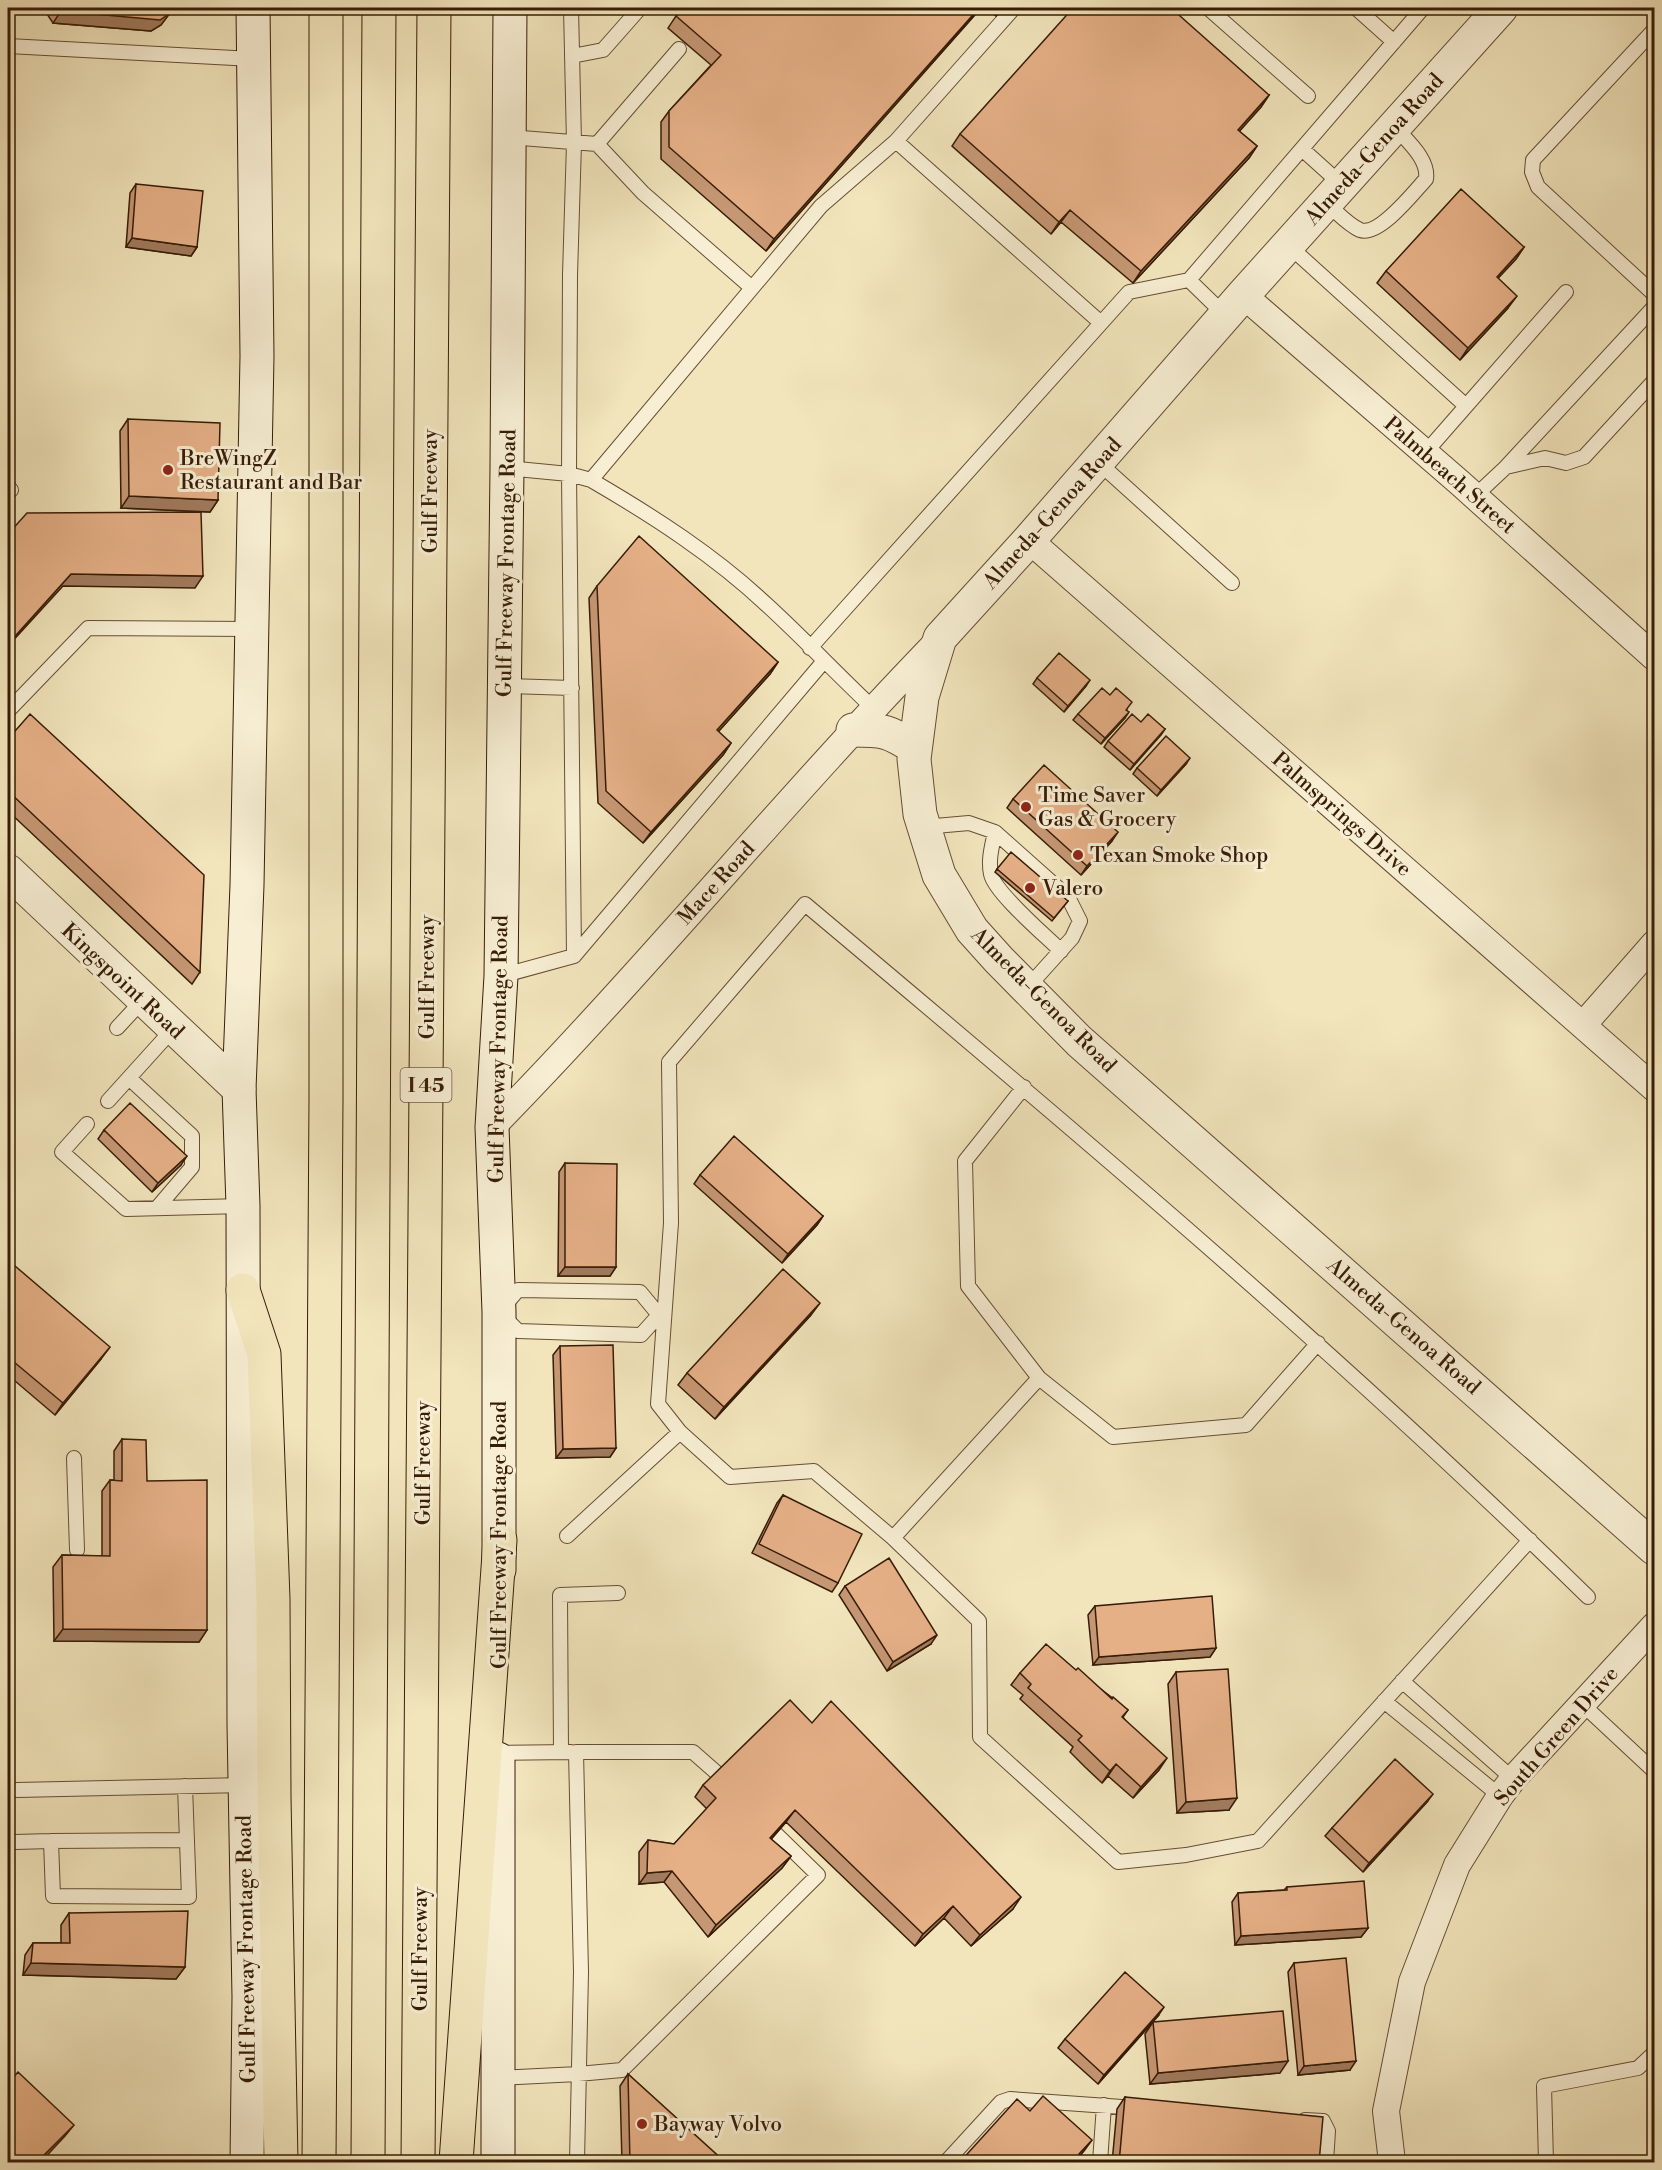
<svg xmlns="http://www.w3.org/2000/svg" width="1662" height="2170" font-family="'Libre Bodoni',serif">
  <rect width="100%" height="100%" fill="#f2e5bc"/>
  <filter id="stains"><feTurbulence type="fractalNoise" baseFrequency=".00333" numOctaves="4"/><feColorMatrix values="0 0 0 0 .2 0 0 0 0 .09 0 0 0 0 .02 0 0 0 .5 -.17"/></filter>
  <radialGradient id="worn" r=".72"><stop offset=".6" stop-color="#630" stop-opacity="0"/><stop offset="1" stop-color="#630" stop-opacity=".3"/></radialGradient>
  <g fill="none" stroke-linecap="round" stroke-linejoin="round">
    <defs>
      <path id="service" d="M 1208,8 L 1308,96
        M 1356,8 L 1394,42
        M 1654,30 L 1533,160 L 1532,172 L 1538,187 L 1654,294
        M 8,46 L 253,59
        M 572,56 L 603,50 L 640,8
        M 509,137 L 597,144 L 643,193 L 752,288
        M 896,141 L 1101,323
        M 597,144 L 679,49
        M 1302,149 L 1342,185
        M 1326,203 C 1336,211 1348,225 1360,230 C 1379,237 1414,192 1426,179 C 1429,159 1407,141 1395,127
        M 1288,245 L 1466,406
        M 1189,280 L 1225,315
        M 1654,307 L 1506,467 L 1545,458 L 1566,463 L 1584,457 L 1654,381
        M 1425,453 L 1566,292
        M 1098,462 L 1232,583
        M 507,468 L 569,474 L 591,480
        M 8,486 L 11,490
        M 1475,496 L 1506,467
        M 810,648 L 1129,292 L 1189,280 L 1423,8
        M 504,686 L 572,688
        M 873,708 C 837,674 803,638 767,605 C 715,556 653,516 591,480 L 821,206 L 896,141 L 1014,8
        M 8,711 L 88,628 L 251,629
        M 924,827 L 969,823 L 995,832 L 1068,897 L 1080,921 L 1072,938 L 1027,988
        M 995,832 C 992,846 988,860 991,874 C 994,892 1046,936 1061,951
        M 574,956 L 824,661
        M 501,976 L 574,956 L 569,474 L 570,275 L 574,143 L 571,8
        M 117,1028 L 143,1000
        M 129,1078 L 192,1136 L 192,1167 L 157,1208
        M 1024,1087 L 965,1161 L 968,1286 L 1039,1378 L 1113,1437 L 1246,1425 L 1318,1343
        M 108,1101 L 174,1028
        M 87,1124 L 62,1152 L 126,1209 L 243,1206
        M 518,1290 L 640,1292 L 659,1315 L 641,1335 L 518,1331 L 499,1312 Z
        M 74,1458 L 77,1550
        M 567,1536 L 680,1432
        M 893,1538 L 1039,1378
        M 1530,1540 L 1258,1841 L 1186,1855 L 1118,1862 L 980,1737 L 979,1621 L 893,1538 L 814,1471 L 730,1477 L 680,1432 L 658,1404 L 671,1223 L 669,1062 L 805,904 C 1072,1128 1339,1353 1588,1597
        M 1402,1681 L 1513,1779
        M 1384,1701 L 1500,1796
        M 1581,1703 L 1654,1771
        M 561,1752 L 560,1595 L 618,1593
        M 498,1753 L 571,1752
        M 185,1786 L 189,1897 L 53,1896 L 51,1841 L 187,1840
        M 17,1790 L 245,1785
        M 15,1842 L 51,1841
        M 497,2078 L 578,2074 L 622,2070 L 818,1875 L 776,1834
        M 1305,2120 L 1323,2121 L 1328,2131 L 1326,2162
        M 577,2162 L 581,1972 L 576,1752 L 693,1752 L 718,1774
        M 946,2162 L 1001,2102 L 1010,2099 L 1136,2108
        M 1100,2162 L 1104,2105
        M 1546,2162 L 1544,2086 L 1638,2068 L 1654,2053"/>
      <path id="minor" d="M 1243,295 L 1460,483 L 1654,657
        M 1029,540 L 1654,1088
        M 1583,1025 L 1654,944
        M 492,1127 C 646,970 785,799 938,641
        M 1392,2162 L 1386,2111 L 1412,1982 L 1457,1865 L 1500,1796 L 1513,1779 L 1654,1626"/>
      <path id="tertiary" d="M 1501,8 L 1243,295 L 1029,540 L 940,638 L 922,697 L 914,759 L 920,814 L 939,875 L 972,930 L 999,960 L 1079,1041 L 1654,1548
        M 853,730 C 884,730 889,731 915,748
        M 8,871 L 239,1089"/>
      <path id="secondary" d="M 499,1570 L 499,1312 L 492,1127 L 501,976 L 507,468 L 510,8
        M 498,1759 L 498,2162
        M 247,2162 L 249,1997 L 244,1725 L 243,1206 L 239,1089 L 247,885 L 257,356 L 253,8"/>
      <path id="motorway" d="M 243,1290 L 264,1354 L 273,1599 L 274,1797 L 281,2162
        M 319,2162 L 326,1099 L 326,8
        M 368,2162 L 379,8
        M 418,2162 L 434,8
        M 456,2162 L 500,1540"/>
    </defs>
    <use href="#service" stroke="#664e34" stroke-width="16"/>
    <use href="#minor" stroke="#664e34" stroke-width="28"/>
    <use href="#tertiary" stroke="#664e34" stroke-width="35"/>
    <use href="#secondary" stroke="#371c07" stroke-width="35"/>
    <use href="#motorway" stroke="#371c07" stroke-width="35"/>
    <use href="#service" stroke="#f7eed3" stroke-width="14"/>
    <use href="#minor" stroke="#f7eed3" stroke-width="26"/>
    <use href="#tertiary" stroke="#f7eed3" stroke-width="33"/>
    <use href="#secondary" stroke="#f7eed3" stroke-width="33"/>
    <use href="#motorway" stroke="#f2e5bc" stroke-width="33"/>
  </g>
  <path fill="#c69774" stroke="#371c07" stroke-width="1.5" d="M 8,8 L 170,8 L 170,13 L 161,25 L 151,31 L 53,23 L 45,11 Z
    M 684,8 L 981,8 L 766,251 L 661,159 L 661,122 L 669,111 L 711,65 L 668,28 L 676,16 Z
    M 986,8 L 1003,8 L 996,16 Z
    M 1269,95 L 1261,107 L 1239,131 L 1257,146 L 1249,158 L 1133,283 L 1061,222 L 1051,234 L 952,146 L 960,134 Z
    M 136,184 L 197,247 L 191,256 L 126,247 L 130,193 Z
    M 1524,247 L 1516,259 L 1498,278 L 1508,308 L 1460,360 L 1377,283 L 1386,271 Z
    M 128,419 L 218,500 L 210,512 L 121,508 L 120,431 Z
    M 597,586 L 778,662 L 770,674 L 718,732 L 731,743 L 723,755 L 643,843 L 598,803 L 589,598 Z
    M 1037,678 L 1086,686 L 1064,712 L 1033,684 Z
    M 1127,710 L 1125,718 L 1101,744 L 1073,720 L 1078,714 Z
    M 1141,722 L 1165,729 L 1130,770 L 1104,747 L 1108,741 Z
    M 8,739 L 200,972 L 192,984 L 8,811 Z
    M 1186,764 L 1157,796 L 1133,774 L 1137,768 Z
    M 1013,799 L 1112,841 L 1081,875 L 1007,808 Z
    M 997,869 L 1068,901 L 1052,921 L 995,872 Z
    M 104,1130 L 181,1165 L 152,1192 L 98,1139 Z
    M 565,1163 L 616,1267 L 610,1276 L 558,1276 L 559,1172 Z
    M 700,1175 L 823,1216 L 817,1225 L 782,1263 L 694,1184 Z
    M 8,1260 L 101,1359 L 55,1415 L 8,1375 Z
    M 811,1315 L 715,1419 L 678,1385 L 687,1373 Z
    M 560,1346 L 616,1448 L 610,1457 L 556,1458 L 553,1355 Z
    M 122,1439 L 147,1481 L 207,1630 L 199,1642 L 54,1641 L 53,1567 L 62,1555 L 102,1556 L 102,1491 L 110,1480 L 114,1480 L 114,1451 Z
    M 783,1495 L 838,1583 L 832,1592 L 752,1553 L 777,1503 Z
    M 845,1586 L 931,1644 L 887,1671 L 839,1595 Z
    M 1095,1606 L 1216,1648 L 1210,1657 L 1093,1665 L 1088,1615 Z
    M 1076,1670 L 1128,1710 L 1123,1717 L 1159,1770 L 1133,1798 L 1108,1776 L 1102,1783 L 1085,1767 L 1070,1752 L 1073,1747 L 1020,1699 L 1023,1695 L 1011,1685 L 1020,1673 Z
    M 1176,1672 L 1229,1810 L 1177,1813 L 1168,1684 Z
    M 812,1723 L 1013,1909 L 971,1946 L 944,1918 L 915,1946 L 786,1822 L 771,1839 L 791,1856 L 782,1868 L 708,1937 L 664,1882 L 639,1884 L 639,1852 L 648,1840 L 674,1844 L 707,1809 L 695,1797 L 703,1785 Z
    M 1427,1802 L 1363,1872 L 1325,1836 L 1332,1828 Z
    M 1287,1887 L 1368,1928 L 1361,1937 L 1235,1945 L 1232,1902 L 1238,1893 L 1284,1890 Z
    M 69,1913 L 185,1967 L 176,1979 L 23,1975 L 25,1955 L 33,1943 L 61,1943 L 61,1925 Z
    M 1294,1963 L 1350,2070 L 1298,2075 L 1288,1972 Z
    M 1158,2016 L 1098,2084 L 1058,2048 L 1065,2039 Z
    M 1153,2022 L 1280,2073 L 1150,2084 L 1145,2034 Z
    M 628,2074 L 726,2163 L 622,2163 L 620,2086 Z
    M 1125,2097 L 1319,2163 L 1112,2163 L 1117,2109 Z"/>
  <path fill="#a17b5e" stroke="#371c07" stroke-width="1.5" d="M 8,8 L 47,8 L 45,11 Z
    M 979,8 L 981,8 L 766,251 L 774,239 Z
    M 61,11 L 170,13 L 161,25 L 151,31 L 53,23 Z
    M 1269,95 L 1261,107 L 1230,142 L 1238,130 Z
    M 1257,146 L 1249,158 L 1133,283 L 1141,271 Z
    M 1070,210 L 1061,222 L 1051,234 L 1059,222 Z
    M 132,238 L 197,247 L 191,256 L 126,247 Z
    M 1524,247 L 1516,259 L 1488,289 L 1497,277 Z
    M 1517,296 L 1508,308 L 1460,360 L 1468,348 Z
    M 129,496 L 218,500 L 210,512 L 121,508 Z
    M 71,574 L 203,576 L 195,588 L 63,586 L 8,646 L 8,644 Z
    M 778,662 L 770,674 L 709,742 L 717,730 Z
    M 1090,680 L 1086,686 L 1064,712 L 1068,706 Z
    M 1129,712 L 1125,718 L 1101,744 L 1105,738 Z
    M 1165,729 L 1161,735 L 1130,770 L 1134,764 Z
    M 731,743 L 723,755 L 643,843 L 651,832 Z
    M 1190,758 L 1186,764 L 1157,796 L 1161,790 Z
    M 1118,832 L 1112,841 L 1081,875 L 1087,866 Z
    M 187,1156 L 181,1165 L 152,1192 L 158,1183 Z
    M 823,1216 L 817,1225 L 782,1263 L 788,1254 Z
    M 565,1267 L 616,1267 L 610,1276 L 558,1276 Z
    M 820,1303 L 811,1315 L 715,1419 L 724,1407 Z
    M 110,1347 L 101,1359 L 55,1415 L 63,1403 Z
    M 616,1448 L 610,1457 L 556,1458 L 563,1449 Z
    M 63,1629 L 207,1630 L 199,1642 L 54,1641 Z
    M 937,1635 L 931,1644 L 887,1671 L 893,1662 Z
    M 1216,1648 L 1210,1657 L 1093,1665 L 1099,1657 Z
    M 1167,1758 L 1159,1770 L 1133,1798 L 1141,1787 Z
    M 1116,1764 L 1108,1776 L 1102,1783 L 1110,1771 Z
    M 1433,1794 L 1427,1802 L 1363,1872 L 1369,1863 Z
    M 1237,1798 L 1229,1810 L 1177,1813 L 1186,1802 Z
    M 795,1810 L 786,1822 L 762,1850 L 770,1838 Z
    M 791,1856 L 782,1868 L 708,1937 L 716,1925 Z
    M 672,1871 L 664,1882 L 639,1884 L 647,1873 Z
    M 1021,1897 L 1013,1909 L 971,1946 L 980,1935 Z
    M 953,1906 L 944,1918 L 915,1946 L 923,1934 Z
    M 1368,1928 L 1361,1937 L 1235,1945 L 1241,1936 Z
    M 31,1963 L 185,1967 L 176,1979 L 23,1975 Z
    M 1164,2007 L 1158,2016 L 1098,2084 L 1104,2075 Z
    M 1288,2061 L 1280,2073 L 1150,2084 L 1158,2073 Z
    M 1356,2061 L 1350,2070 L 1298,2075 L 1304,2066 Z
    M 74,2125 L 65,2136 L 40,2163 L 36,2163 Z
    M 1092,2140 L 1084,2151 L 1074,2163 L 1079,2154 Z"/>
  <path fill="#e6b087" stroke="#371c07" stroke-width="1.5" d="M 58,8 L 170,8 L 170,13 L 160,20 L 61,11 Z
    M 684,8 L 979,8 L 774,239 L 669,147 L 669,111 L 721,55 L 676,16 Z
    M 1073,8 L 1171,8 L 1269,95 L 1238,130 L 1257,146 L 1141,271 L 1070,210 L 1059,222 L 960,134 Z
    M 136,184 L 203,191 L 197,247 L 132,238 Z
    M 1461,189 L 1524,247 L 1497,277 L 1517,296 L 1468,348 L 1386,271 Z
    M 128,419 L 220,423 L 218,500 L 129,496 Z
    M 201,512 L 203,576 L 71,574 L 8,644 L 8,534 L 27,513 Z
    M 639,536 L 778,662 L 717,730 L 731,743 L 651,832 L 606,791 L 597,586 Z
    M 1059,653 L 1090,680 L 1068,706 L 1037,678 Z
    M 1102,688 L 1110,695 L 1116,688 L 1132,702 L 1126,710 L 1129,712 L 1105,738 L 1078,714 Z
    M 30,714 L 204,875 L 200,972 L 8,791 L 8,739 Z
    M 1132,714 L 1141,722 L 1148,714 L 1165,729 L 1134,764 L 1108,741 Z
    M 1166,736 L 1190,758 L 1161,790 L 1137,768 Z
    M 1044,765 L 1118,832 L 1087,866 L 1013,799 Z
    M 1011,852 L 1068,901 L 1054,918 L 997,869 Z
    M 130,1103 L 187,1156 L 158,1183 L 104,1130 Z
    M 734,1136 L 823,1216 L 788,1254 L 700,1175 Z
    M 565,1163 L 617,1164 L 616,1267 L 565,1267 Z
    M 8,1260 L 110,1347 L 63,1403 L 8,1357 Z
    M 783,1269 L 820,1303 L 724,1407 L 687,1373 Z
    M 613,1345 L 616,1448 L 563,1449 L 560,1346 Z
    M 122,1439 L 146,1440 L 147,1481 L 207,1480 L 207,1630 L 63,1629 L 62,1555 L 110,1556 L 110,1480 L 122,1481 Z
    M 783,1495 L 862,1534 L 838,1583 L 759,1544 Z
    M 889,1558 L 937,1635 L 893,1662 L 845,1586 Z
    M 1212,1596 L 1216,1648 L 1099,1657 L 1095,1606 Z
    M 1046,1644 L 1076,1670 L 1078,1668 L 1112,1699 L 1113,1697 L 1128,1710 L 1122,1717 L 1167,1758 L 1141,1787 L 1116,1764 L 1110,1771 L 1078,1740 L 1082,1736 L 1028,1688 L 1031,1684 L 1020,1673 Z
    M 1228,1669 L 1237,1798 L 1186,1802 L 1176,1672 Z
    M 790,1700 L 812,1723 L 831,1701 L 1021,1897 L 980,1935 L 953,1906 L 923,1934 L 795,1810 L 770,1838 L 791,1856 L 716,1925 L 672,1871 L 647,1873 L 648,1840 L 674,1844 L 716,1798 L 703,1785 Z
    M 1395,1759 L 1433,1794 L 1369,1863 L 1332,1828 Z
    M 1364,1881 L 1368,1928 L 1241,1936 L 1238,1893 L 1287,1890 L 1287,1887 Z
    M 188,1911 L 185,1967 L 31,1963 L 33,1943 L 70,1943 L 69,1913 Z
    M 1346,1958 L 1356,2061 L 1304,2066 L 1294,1963 Z
    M 1125,1972 L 1164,2007 L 1104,2075 L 1065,2039 Z
    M 1283,2011 L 1288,2061 L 1158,2073 L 1153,2022 Z
    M 18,2072 L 74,2125 L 36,2163 L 8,2163 L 8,2083 Z
    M 628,2074 L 726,2163 L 630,2163 Z
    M 1043,2096 L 1092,2140 L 1079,2154 L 1088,2163 L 959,2163 L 1017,2099 L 1030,2111 Z
    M 1125,2097 L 1323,2117 L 1319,2163 L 1119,2163 Z"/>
  <g fill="#8f2418" stroke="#f7eed3" stroke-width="2">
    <circle cx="168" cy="470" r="6"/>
    <circle cx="1026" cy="807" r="6"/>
    <circle cx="1078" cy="855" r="6"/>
    <circle cx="1030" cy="888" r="6"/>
    <circle cx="642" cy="2124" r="6"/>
  </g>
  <g text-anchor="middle" stroke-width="6" stroke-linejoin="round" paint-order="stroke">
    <rect fill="#f7eed3" stroke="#715b44" stroke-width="1.5" x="400.5" y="1068" width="51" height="34" rx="4.5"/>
    <g font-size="20" font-weight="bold" fill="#371c07">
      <text x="426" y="1092">I 45</text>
    </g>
    <g font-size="21" fill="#371c07" stroke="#f7eed3">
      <text transform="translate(1374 149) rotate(-48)" y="7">Almeda-Genoa Road</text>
      <text transform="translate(1450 475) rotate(41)" y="7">Palmbeach Street</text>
      <text transform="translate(430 491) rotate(-90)" y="7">Gulf Freeway</text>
      <text transform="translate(1052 513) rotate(-48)" y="7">Almeda-Genoa Road</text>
      <text transform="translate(506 563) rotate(-89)" y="7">Gulf Freeway Frontage Road</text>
      <text transform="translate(1342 814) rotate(41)" y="7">Palmsprings Drive</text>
      <text transform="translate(716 883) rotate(-48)" y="7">Mace Road</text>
      <text transform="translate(427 977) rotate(-90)" y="7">Gulf Freeway</text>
      <text transform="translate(123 981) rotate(43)" y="7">Kingspoint Road</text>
      <text transform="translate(1044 1000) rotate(45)" y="7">Almeda-Genoa Road</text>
      <text transform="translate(498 1049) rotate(-89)" y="7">Gulf Freeway Frontage Road</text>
      <text transform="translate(1404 1326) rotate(41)" y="7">Almeda-Genoa Road</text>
      <text transform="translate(423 1463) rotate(-90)" y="7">Gulf Freeway</text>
      <text transform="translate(499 1535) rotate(-90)" y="7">Gulf Freeway Frontage Road</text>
      <text transform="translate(1556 1736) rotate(-49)" y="7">South Green Drive</text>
      <text transform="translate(246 1949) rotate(-91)" y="7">Gulf Freeway Frontage Road</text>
      <text transform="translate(420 1949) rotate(-90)" y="7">Gulf Freeway</text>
    </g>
    <g font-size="21" fill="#371c07" stroke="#f7eed3" text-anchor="start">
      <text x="180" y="465">BreWingZ<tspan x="180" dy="24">Restaurant and Bar</tspan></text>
      <text x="1038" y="802">Time Saver<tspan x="1038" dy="24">Gas &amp; Grocery</tspan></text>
      <text x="1090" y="862">Texan Smoke Shop</text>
      <text x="1042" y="895">Valero</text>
      <text x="654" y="2131">Bayway Volvo</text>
    </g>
  </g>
  <rect width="1662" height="2170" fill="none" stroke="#f2e5bc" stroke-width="30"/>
  <rect x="9" y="9" width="1644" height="2152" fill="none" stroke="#371c07" stroke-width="3"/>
  <rect x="15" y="15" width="1632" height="2140" fill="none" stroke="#371c07" stroke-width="1.5"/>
  <rect width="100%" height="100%" filter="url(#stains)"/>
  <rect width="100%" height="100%" fill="url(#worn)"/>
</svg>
